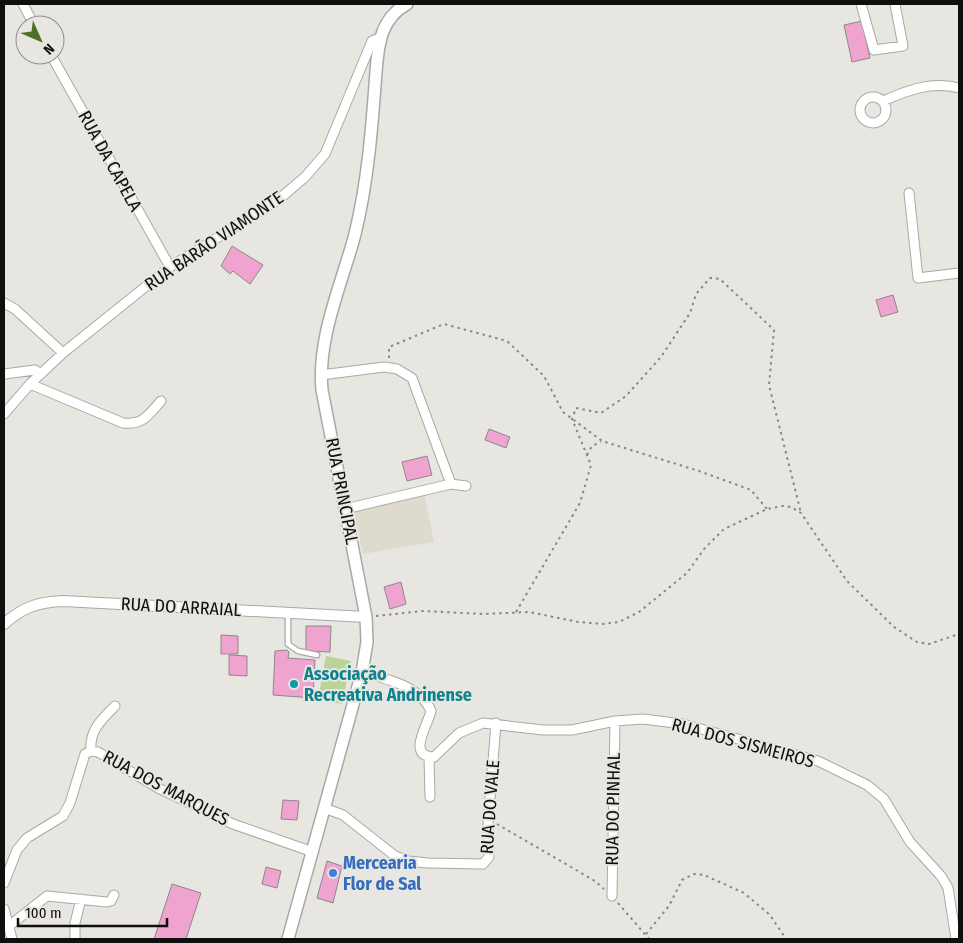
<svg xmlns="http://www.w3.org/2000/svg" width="963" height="943" font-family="'Fira Sans Condensed',sans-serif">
  <rect width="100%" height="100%" fill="#e8e6e1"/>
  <path fill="#dfdace" d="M 424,492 L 434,542 L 363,554 L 353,509 Z"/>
  <path fill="#bcd397" d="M 326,656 L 351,661 L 342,704 L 318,699 Z"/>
  <path fill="#efa3cf" stroke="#8d888a" d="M 862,21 L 870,58 L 852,62 L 844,25 Z
    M 232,246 L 263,265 L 250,284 L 233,271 L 230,274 L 221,266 Z
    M 893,295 L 898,312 L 881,317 L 876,300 Z
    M 489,429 L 510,437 L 506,448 L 485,440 Z
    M 427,456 L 432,475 L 407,481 L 402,462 Z
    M 401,582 L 406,604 L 390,609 L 384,587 Z
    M 306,626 L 331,626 L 330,652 L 306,651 Z
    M 221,635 L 238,636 L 238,654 L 221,654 Z
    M 287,650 L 289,652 L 288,658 L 315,660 L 313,698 L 273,695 L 275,651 Z
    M 229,655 L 247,656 L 247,676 L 229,675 Z
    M 283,800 L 299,801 L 297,820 L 281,819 Z
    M 327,861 L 342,866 L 333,903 L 317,898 Z
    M 266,867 L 281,871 L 277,888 L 262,884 Z
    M 172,884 L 201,893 L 186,939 L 154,939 Z"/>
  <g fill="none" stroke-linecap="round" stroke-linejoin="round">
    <defs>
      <path id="service" d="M 288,614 L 288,644 L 298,651 L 317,655"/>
      <path id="minor" d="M 23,4 L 34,25
        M 861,4 L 874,50 L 903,46 L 895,4
        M 51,55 L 170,267
        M860 110a13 13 0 1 1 26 0a13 13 0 1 1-26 0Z
        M 883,101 C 908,90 932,81 959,88
        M 909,193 L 918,278 L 959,273
        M 4,303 L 15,309 L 63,353
        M 4,374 L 35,370 L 41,374
        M 321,375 L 384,367 L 397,369 L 412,378 L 451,484
        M 30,384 L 123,423 C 144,425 148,415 161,401
        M 4,414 L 30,384 L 63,353 L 170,267 L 278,200 L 305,177 L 325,154 L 372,41 L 380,38
        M 345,509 L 451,484 L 466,486
        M 362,672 C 386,679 421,686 431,711 C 428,725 406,756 434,757 L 459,733 L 483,723 L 543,730 L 572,730 L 615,721 L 643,719 L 683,724 L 818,761 L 867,785 L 884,799 L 910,842 L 941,876 L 948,888 L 956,939
        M 91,751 C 89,731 101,720 115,706
        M 429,757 L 430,797
        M 324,808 L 343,815 L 395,856 L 409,861 L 427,863 L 483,864 L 489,857 L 488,824 L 496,723
        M 4,883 L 17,850 L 27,838 L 63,816 L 70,803 L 85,754 L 91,751 L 98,752 L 158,788 L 233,824 L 313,852
        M 612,896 L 615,721
        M 4,909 L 12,939
        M 9,926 L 47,896 L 107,902 L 111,901 L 114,895
        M 75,939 L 75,923 L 81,899"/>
      <path id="tertiary" d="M 4,624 C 23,607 38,602 63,601 L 366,617"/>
      <path id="secondary" d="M 288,939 L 362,672 L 367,642 L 366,617 L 322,390 C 317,337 342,284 355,234 C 368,181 372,127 376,72 C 378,44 381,18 407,4"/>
    </defs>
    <use href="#service" stroke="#aaa8a3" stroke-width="7"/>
    <use href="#minor" stroke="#aaa8a3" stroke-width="11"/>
    <use href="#tertiary" stroke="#aaa8a3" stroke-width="12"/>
    <use href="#secondary" stroke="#aaa8a3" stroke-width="14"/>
    <path stroke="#898784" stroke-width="2" stroke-dasharray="2.5 4" stroke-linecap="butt" d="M 389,358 L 389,347 L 444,324 L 507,341 L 544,376 L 563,412 L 602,441 L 699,471 L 751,490 L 767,509
      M 587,455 L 592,446 L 601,442
      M 516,612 L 580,503 L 591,465 L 572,419 L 576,408 L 601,413 L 626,396 L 661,357 L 690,313 L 696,294 L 710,278 L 720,279 L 774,330 L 769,385 L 801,513
      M 376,616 L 423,611 L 484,614 L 529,612 L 578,622 L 603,624 L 619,622 L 639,612 L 687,573 L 704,549 L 724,529 L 767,509 L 783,506 L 791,507 L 801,513 L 847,581 L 894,627 L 917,642 L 929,644 L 959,634
      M 497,824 L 595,881 L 604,889
      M 618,903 L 649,939
      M 646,934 L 669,906 L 682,880 L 694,874 L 704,875 L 744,893 L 770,915 L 786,939"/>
    <use href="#service" stroke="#fff" stroke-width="4.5"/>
    <use href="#minor" stroke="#fff" stroke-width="9"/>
    <use href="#tertiary" stroke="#fff" stroke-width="10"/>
    <use href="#secondary" stroke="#fff" stroke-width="11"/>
  </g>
  <circle fill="#0f9aa8" stroke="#e8e6e1" stroke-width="2" cx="294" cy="684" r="5"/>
  <circle fill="#3f7fe0" stroke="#e8e6e1" stroke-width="2" cx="333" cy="873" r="5"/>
  <g text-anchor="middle" stroke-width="4" stroke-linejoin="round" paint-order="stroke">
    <g font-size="18" fill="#100f0e" stroke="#e8e6e1">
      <text transform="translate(110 161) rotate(61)" y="6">RUA DA CAPELA</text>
      <text transform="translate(214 241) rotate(-34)" y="6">RUA BARÃO VIAMONTE</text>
      <text transform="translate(342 491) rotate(79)" y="6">RUA PRINCIPAL</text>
      <text transform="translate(181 607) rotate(3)" y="6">RUA DO ARRAIAL</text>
      <text transform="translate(743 743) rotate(15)" y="6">RUA DOS SISMEIROS</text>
      <text transform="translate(166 788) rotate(28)" y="6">RUA DOS MARQUES</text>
      <text transform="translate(490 807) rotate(-86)" y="6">RUA DO VALE</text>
      <text transform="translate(613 809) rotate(-89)" y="6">RUA DO PINHAL</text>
    </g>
    <g font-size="18" font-weight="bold" fill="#0d838f" stroke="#e8e6e1" text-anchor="start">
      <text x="304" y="680">Associação<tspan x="304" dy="21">Recreativa Andrinense</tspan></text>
    </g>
    <g font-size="18" font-weight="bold" fill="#366cbe" stroke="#e8e6e1" text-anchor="start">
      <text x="343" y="869">Mercearia<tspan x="343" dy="21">Flor de Sal</tspan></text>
    </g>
  </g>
  <rect width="963" height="943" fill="none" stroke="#100f0e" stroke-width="10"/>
  <g transform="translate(40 40) rotate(135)"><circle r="24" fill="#e8e6e1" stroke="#92908d"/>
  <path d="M0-4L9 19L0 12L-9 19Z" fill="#507027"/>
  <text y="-8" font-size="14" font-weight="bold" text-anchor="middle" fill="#100f0e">N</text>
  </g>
  <path d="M18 918v8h149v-8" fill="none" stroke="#100f0e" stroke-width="2.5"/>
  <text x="25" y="918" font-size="15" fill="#100f0e" stroke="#e8e6e1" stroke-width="4" paint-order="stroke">100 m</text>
</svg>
